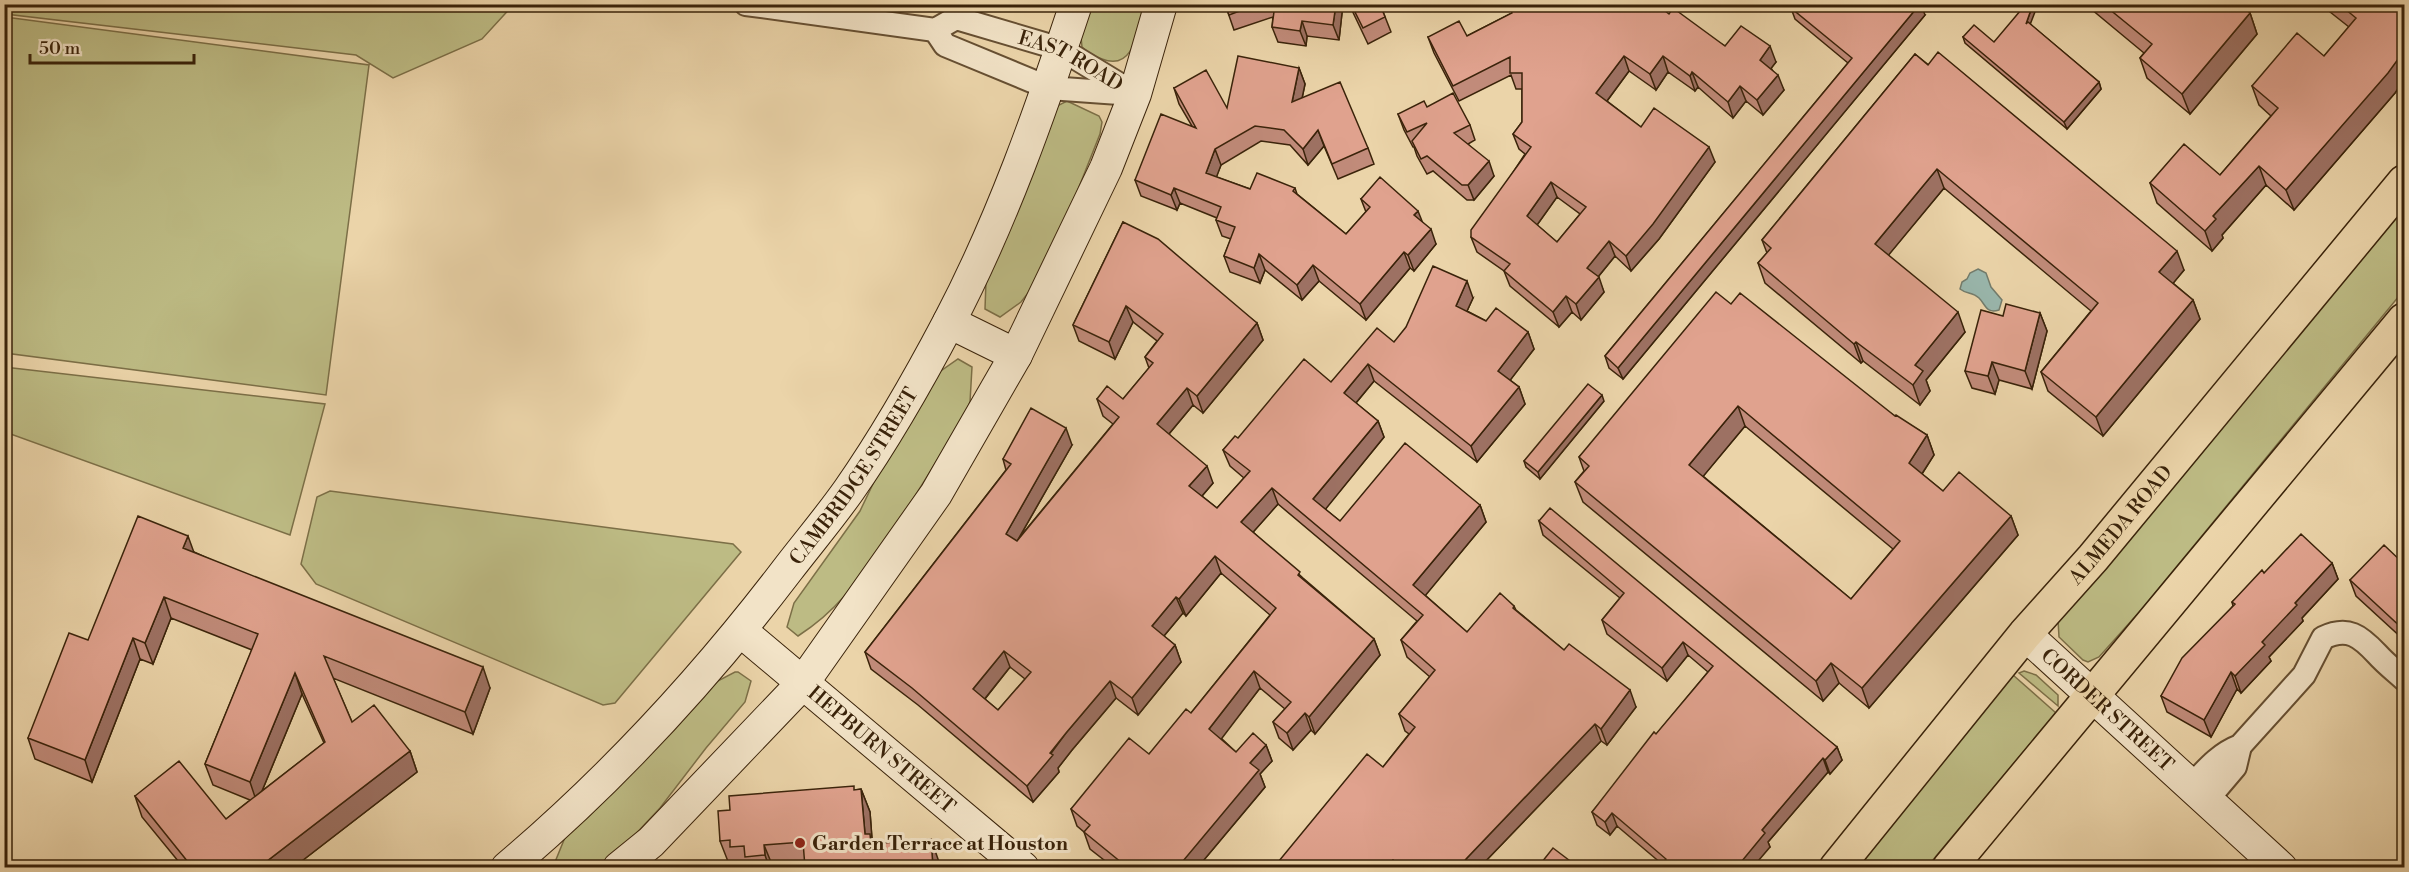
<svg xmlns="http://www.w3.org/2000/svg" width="2409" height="872" font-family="'Libre Bodoni',serif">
  <rect width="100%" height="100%" fill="#ebd4a9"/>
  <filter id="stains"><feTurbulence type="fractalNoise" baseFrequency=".00333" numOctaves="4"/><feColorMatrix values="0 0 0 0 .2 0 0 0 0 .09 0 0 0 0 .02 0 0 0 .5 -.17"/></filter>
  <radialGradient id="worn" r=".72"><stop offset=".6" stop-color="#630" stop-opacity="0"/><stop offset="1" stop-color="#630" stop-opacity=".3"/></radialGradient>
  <path fill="#bdbb84" stroke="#7c6f47" stroke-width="1.5" d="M 5,4 L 513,4 L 513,5 L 482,39 L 393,78 L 356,55 L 5,14 Z
    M 1092,5 L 1145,5 C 1138,28 1135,72 1102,59 C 1094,56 1087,53 1082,47 L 1081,37 Z
    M 5,17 L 369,65 L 326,395 L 5,353 Z
    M 1067,101 L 1099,116 L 1102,122 L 1100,134 L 1075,197 L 1032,288 L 1021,302 L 1000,317 L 985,309 L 986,281 L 1057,106 Z
    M 2404,200 L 2404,290 L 2141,610 L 2099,657 L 2088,662 L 2083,660 L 2059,637 L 2058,620 Z
    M 958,359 L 972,367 L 970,402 L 965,414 C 940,456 915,498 887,539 C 860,578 839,610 798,636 L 787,627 L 794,603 L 860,511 L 896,436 L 935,375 Z
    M 4,367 L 325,404 L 290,535 L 5,432 Z
    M 330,491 L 733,544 L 741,552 L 615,703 L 603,705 L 316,584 L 301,564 L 317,497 Z
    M 2024,671 L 2036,675 L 2058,695 L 2058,706 L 2019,673 Z
    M 735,672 L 738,672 L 751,681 L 745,702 L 706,748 L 660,808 L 615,856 L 598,867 L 560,867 L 555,862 L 566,835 L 708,686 Z
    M 2013,675 L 2056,713 L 1927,867 L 1852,868 Z"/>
  <path fill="#99b7ad" stroke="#737c6c" stroke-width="1.5" d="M 1978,269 L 1986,273 L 1991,287 L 2002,300 L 1999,310 C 1986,314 1986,305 1979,298 C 1973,292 1966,294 1960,289 L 1962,282 L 1967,279 L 1970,273 Z"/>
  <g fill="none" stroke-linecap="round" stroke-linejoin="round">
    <defs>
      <g id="street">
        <path id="s1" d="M 746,4 L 935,30 L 956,18 L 1061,49 L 1135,94"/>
        <path d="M 935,30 L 945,45 L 1049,88 L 1133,94"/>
        <path d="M 2191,786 C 2206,770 2219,754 2240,746 L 2304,675 L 2323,638 C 2348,626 2360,636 2377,654 C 2385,663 2395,671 2404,679"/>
        <path d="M 2207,800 L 2235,767 L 2240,746"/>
      </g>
      <g id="secondary">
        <path d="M 949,322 L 1016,355"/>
        <path id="s2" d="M 741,631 L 1023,868"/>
        <path id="s3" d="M 2025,634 L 2281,868"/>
        <path id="s4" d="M 507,868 C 612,779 705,678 788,569 C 808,543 830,517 849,490 C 886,437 919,379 949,322 C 1002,221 1040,113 1076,4"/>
        <path d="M 619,868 L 651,842 L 802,684 L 936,494 L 1016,355 L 1106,168 L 1135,94 L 1161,4"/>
      </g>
      <g id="primary">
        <path id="s5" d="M 1836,868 L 2025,634 L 2093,558 L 2404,182"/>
        <path d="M 1949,868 L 2404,320"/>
      </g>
    </defs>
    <use href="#street" stroke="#664f32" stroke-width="26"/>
    <use href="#secondary" stroke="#3a230a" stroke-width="34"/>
    <use href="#primary" stroke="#3a230a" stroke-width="36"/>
    <use href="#street" stroke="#f2e3c7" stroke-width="22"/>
    <use href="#secondary" stroke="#f2e3c7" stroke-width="32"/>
    <use href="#primary" stroke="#ebd4a9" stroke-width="33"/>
  </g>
  <path fill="#c18b7a" stroke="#3a230a" stroke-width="1.5" fill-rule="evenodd" d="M 1225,4 L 1343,4 L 1339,40 L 1307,36 L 1306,46 L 1278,42 L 1272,27 L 1273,17 L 1234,30 Z
    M 1349,4 L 1380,4 L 1391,32 L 1368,44 Z
    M 2085,4 L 2240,4 L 2250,13 L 2257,34 L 2190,114 L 2147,78 L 2140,58 L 2144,53 Z
    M 2320,4 L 2404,4 L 2404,80 L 2395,93 L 2294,210 L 2266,185 L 2222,235 L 2223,238 L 2212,251 L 2157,203 L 2150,183 L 2220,175 L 2271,116 L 2259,105 L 2252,86 L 2324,56 L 2349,27 Z
    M 1509,5 L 1611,6 L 1669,14 L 1725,46 L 1776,62 L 1771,68 L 1784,90 L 1763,115 L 1746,101 L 1733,118 L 1698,87 L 1695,91 L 1668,72 L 1656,90 L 1629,71 L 1607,101 L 1641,127 L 1715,162 L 1659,239 L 1631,271 L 1615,256 L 1598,277 L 1604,292 L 1581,320 L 1572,312 L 1559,327 L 1510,286 L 1504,271 L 1477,252 L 1471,237 L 1525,154 L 1519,149 L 1513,134 L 1522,122 L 1522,89 L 1516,89 L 1511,75 L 1459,101 L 1434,53 L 1428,37 L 1467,36 L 1512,13 ZM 1557,197 L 1580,214 L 1557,242 L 1537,225 Z
    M 1791,8 L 1925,15 L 1623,379 L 1609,368 L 1605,356 L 1848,63 L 1795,19 Z
    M 2030,24 L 2099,82 L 2101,89 L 2067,129 L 1965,43 L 1963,37 L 1994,42 Z
    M 1915,54 L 2184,270 L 2173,283 L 2193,300 L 2200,319 L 2103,436 L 2048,391 L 2041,372 L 2091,311 L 1944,188 L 1888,255 L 1965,332 L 1926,380 L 1930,391 L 1920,405 L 1863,361 L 1861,363 L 1765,283 L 1758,263 L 1767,253 L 1762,240 Z
    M 1299,68 L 1305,84 L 1302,98 L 1368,148 L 1374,164 L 1338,179 L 1324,146 L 1308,165 L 1290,145 L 1261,141 L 1221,165 L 1216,177 L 1250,189 L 1295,188 L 1297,194 L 1346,234 L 1366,212 L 1361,199 L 1422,222 L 1436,244 L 1414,271 L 1410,268 L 1366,320 L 1319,281 L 1302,300 L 1265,270 L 1260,283 L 1230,272 L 1224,256 L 1231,239 L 1222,236 L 1216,220 L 1217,218 L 1180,203 L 1177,210 L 1141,196 L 1135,180 L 1192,126 L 1179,104 L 1174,88 L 1227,108 Z
    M 1427,107 L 1470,125 L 1475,140 L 1468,144 L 1494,176 L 1474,200 L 1467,200 L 1433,171 L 1427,174 L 1417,156 L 1414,147 L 1413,147 L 1404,130 L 1398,114 Z
    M 1123,222 L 1257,323 L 1263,340 L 1203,413 L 1193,405 L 1169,434 L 1213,483 L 1202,496 L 1217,508 L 1244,478 L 1230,466 L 1223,450 L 1238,438 L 1331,382 L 1394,342 L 1473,298 L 1467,311 L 1486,321 L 1528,332 L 1534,349 L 1510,380 L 1519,387 L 1525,404 L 1477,462 L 1374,381 L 1356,403 L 1378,421 L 1384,437 L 1325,509 L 1340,521 L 1480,505 L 1486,522 L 1425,595 L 1467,632 L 1514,606 L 1516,610 L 1564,650 L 1636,707 L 1607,745 L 1601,741 L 1480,867 L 1274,867 L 1383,767 L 1409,734 L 1405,731 L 1399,714 L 1430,677 L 1407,657 L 1401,640 L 1417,621 L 1278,504 L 1253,532 L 1303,578 L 1374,639 L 1380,655 L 1315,734 L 1311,730 L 1293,750 L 1279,738 L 1273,722 L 1285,709 L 1260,688 L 1221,738 L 1236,752 L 1266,745 L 1272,761 L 1260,774 L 1265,787 L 1198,867 L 1113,867 L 1090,849 L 1084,832 L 1077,826 L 1071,809 L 1149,754 L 1191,713 L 1270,615 L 1221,573 L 1186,616 L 1183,613 L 1164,636 L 1175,645 L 1181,662 L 1138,715 L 1116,698 L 1072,750 L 1058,768 L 1059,772 L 1033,802 L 918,705 L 871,669 L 865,652 L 1006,470 L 1003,459 L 1072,445 L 1019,538 L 1113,424 L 1103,416 L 1097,399 L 1123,399 L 1149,368 L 1145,357 L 1157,341 L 1133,322 L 1115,359 L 1079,341 L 1073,325 ZM 1010,667 L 1025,679 L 998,710 L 985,699 Z
    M 1731,304 L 1895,416 L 1927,435 L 1934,455 L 1922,474 L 1943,491 L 2011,516 L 2018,535 L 1869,708 L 1839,683 L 1823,701 L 1583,502 L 1575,482 L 1584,471 L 1579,457 ZM 1745,426 L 1893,549 L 1851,599 L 1703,476 Z
    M 2040,313 L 2047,331 L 2032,389 L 1999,380 L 1995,394 L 1972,388 L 1965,371 L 2003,316 Z
    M 1604,401 L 1540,479 L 1526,467 L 1524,461 Z
    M 1539,521 L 1837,747 L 1842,760 L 1830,774 L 1828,772 L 1768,842 L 1770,847 L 1662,864 L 1617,826 L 1610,835 L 1597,825 L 1592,812 L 1708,672 L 1688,655 L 1667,681 L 1607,634 L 1602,620 L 1620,598 L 1543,535 Z
    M 194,552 L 490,688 L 473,734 L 333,678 L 352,722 L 410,751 L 417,772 L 294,867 L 183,867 L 142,817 L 135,796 L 226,819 L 250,800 L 213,785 L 205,764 L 252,650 L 171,618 L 153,664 L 140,659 L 92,782 L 35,759 L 28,738 L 88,640 ZM 302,694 L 324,743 L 262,791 Z
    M 2332,563 L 2338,579 L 2302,618 L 2303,621 L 2269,657 L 2271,661 L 2241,693 L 2237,689 L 2211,737 L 2167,712 L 2161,696 L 2233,606 L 2232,602 L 2264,573 Z
    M 2404,564 L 2404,640 L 2356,596 L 2350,580 Z
    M 861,789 L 870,812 L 872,839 L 874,844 L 939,862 L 939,867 L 805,867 L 804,865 L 774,867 L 738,867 L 736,863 L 729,864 L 720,841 L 730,810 Z"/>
  <path fill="#9d7163" stroke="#3a230a" stroke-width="1.5" d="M 1336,4 L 1343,4 L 1339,40 L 1333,25 Z
    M 1920,4 L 1921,4 L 1925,15 L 1623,379 L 1618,368 Z
    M 2033,4 L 2038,4 L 2028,30 L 2026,24 Z
    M 2250,13 L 2257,34 L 2190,114 L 2182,94 Z
    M 1302,21 L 1307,36 L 1306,46 L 1300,31 Z
    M 1770,46 L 1776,62 L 1766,75 L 1760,60 Z
    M 2404,51 L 2404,80 L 2395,93 L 2294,210 L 2286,190 Z
    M 1624,56 L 1629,71 L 1601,109 L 1596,93 Z
    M 1663,56 L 1668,72 L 1656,90 L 1650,74 Z
    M 1299,68 L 1305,84 L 1298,118 L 1292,102 Z
    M 1692,72 L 1698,87 L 1695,91 L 1690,76 Z
    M 1778,75 L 1784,90 L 1763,115 L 1757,100 Z
    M 2099,82 L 2101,89 L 2067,129 L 2064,122 Z
    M 1740,86 L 1746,101 L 1733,118 L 1728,102 Z
    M 1318,130 L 1324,146 L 1308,165 L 1303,149 Z
    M 1709,147 L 1715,162 L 1659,239 L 1631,271 L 1626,256 Z
    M 1215,149 L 1221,165 L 1212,189 L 1206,173 Z
    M 1489,161 L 1494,176 L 1474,200 L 1468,185 Z
    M 2259,166 L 2266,185 L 2222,235 L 2223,238 L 2212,251 L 2205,231 L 2213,216 Z
    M 1937,169 L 1944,188 L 1882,263 L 1875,244 Z
    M 1551,182 L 1557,197 L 1532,232 L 1527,216 Z
    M 1174,188 L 1180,203 L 1177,210 L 1171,195 Z
    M 1418,211 L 1424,226 L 1414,215 Z
    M 1431,229 L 1436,244 L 1414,271 L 1408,255 Z
    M 1609,241 L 1615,256 L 1593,283 L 1587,268 Z
    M 2177,251 L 2184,270 L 2166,292 L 2159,272 Z
    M 1404,252 L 1410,268 L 1366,320 L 1360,304 Z
    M 1259,254 L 1265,270 L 1260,283 L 1254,268 Z
    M 1313,265 L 1319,281 L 1302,300 L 1297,285 Z
    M 1599,277 L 1604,292 L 1581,320 L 1576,304 Z
    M 1467,281 L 1473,298 L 1462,322 L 1456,306 Z
    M 1566,296 L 1572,312 L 1559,327 L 1553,312 Z
    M 2193,300 L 2200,319 L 2103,436 L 2096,417 Z
    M 1126,306 L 1133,322 L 1115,359 L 1109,342 Z
    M 1958,312 L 1965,332 L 1926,380 L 1930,391 L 1920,405 L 1913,385 L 1915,365 Z
    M 2040,313 L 2047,331 L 2032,389 L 2025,371 Z
    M 1257,323 L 1263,340 L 1203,413 L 1197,396 Z
    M 1528,332 L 1534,349 L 1505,387 L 1498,371 Z
    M 1856,342 L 1863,361 L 1861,363 L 1854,344 Z
    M 1992,362 L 1999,380 L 1995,394 L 1988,376 Z
    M 1368,364 L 1374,381 L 1350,410 L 1344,393 Z
    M 1519,387 L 1525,404 L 1477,462 L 1471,446 Z
    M 1187,388 L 1193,405 L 1163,441 L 1157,424 Z
    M 1602,395 L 1604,401 L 1540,479 L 1538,472 Z
    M 1738,406 L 1745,426 L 1696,485 L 1689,465 Z
    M 1378,421 L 1384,437 L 1320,516 L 1313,499 Z
    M 1066,428 L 1072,445 L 1012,550 L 1006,534 Z
    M 1927,435 L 1934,455 L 1916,483 L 1909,463 Z
    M 1207,466 L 1213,483 L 1196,503 L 1189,486 Z
    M 1272,488 L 1278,504 L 1247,539 L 1241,522 Z
    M 1480,505 L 1486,522 L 1420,602 L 1413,585 Z
    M 2011,516 L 2018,535 L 1869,708 L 1862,688 Z
    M 188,536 L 196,558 L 183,548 Z
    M 1215,556 L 1221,573 L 1186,616 L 1179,599 Z
    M 2332,563 L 2338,579 L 2302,618 L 2303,621 L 2269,657 L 2271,661 L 2241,693 L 2235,676 L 2262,642 L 2295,603 Z
    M 164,597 L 171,618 L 153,664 L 145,643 Z
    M 1176,597 L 1183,613 L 1158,643 L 1152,626 Z
    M 133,638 L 140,659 L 92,782 L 85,760 Z
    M 1374,639 L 1380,655 L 1315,734 L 1309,717 Z
    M 1683,642 L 1688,655 L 1667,681 L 1662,668 Z
    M 1175,645 L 1181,662 L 1138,715 L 1132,698 Z
    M 1004,651 L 1010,667 L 979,706 L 973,689 Z
    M 1831,663 L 1839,683 L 1823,701 L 1816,681 Z
    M 483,667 L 490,688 L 473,734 L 465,712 Z
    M 1254,671 L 1260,688 L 1216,746 L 1209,729 Z
    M 2231,672 L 2237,689 L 2211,737 L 2204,720 Z
    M 295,673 L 302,694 L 257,803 L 250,782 Z
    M 1110,681 L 1116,698 L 1072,750 L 1058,768 L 1059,772 L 1033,802 L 1027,786 L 1066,733 Z
    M 1630,690 L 1636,707 L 1607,745 L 1601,729 Z
    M 1305,713 L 1311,730 L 1293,750 L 1287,733 Z
    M 1595,724 L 1601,741 L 1480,867 L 1459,867 L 1466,859 Z
    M 1266,745 L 1272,761 L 1260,774 L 1265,787 L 1198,867 L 1178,867 L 1250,763 Z
    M 1837,747 L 1842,760 L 1830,774 L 1825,760 Z
    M 410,751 L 417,772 L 294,867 L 263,867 L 262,865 Z
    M 1823,758 L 1828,772 L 1768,842 L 1770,847 L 1753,867 L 1737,867 L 1762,830 Z
    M 861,789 L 870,812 L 872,839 L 879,857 L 865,834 Z
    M 1612,813 L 1617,826 L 1610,835 L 1605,822 Z
    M 931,839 L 939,862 L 939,867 L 933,867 Z
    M 764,845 L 773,867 L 769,867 L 765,855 Z
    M 1393,860 L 1395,867 L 1386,867 Z"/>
  <path fill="#e0a28e" stroke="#3a230a" stroke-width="1.5" fill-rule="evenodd" d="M 1225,4 L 1258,4 L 1229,15 Z
    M 1275,4 L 1336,4 L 1333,25 L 1302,21 L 1300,31 L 1272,27 Z
    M 1351,4 L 1380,4 L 1385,17 L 1363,28 Z
    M 1511,4 L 1610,4 L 1611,6 L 1612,4 L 1656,4 L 1669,14 L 1673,8 L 1725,46 L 1741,26 L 1770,46 L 1760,60 L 1778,75 L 1757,100 L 1740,86 L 1728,102 L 1692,72 L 1690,76 L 1663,56 L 1650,74 L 1624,56 L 1596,93 L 1641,127 L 1654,108 L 1709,147 L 1653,224 L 1626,256 L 1609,241 L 1587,268 L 1599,277 L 1576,304 L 1566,296 L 1553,312 L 1504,271 L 1510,264 L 1471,237 L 1471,230 L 1531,147 L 1513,134 L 1522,122 L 1522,73 L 1510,73 L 1510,57 L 1453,86 L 1428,37 L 1459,21 L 1467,36 L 1512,13 L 1509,5 ZM 1551,182 L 1586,207 L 1557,242 L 1527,216 Z
    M 1793,4 L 1920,4 L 1618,368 L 1605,356 L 1852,58 L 1791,8 Z
    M 2026,4 L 2033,4 L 2026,24 L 2028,22 L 2099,82 L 2064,122 L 1963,37 L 1974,25 L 1994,42 Z
    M 2103,4 L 2240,4 L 2250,13 L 2182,94 L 2140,58 L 2152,44 Z
    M 2339,4 L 2404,4 L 2404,51 L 2388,73 L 2286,190 L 2259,166 L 2213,216 L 2216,219 L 2205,231 L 2150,183 L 2184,144 L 2220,175 L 2278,108 L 2252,86 L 2297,33 L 2324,56 L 2356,18 Z
    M 1938,52 L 2177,251 L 2159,272 L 2193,300 L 2096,417 L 2041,372 L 2098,303 L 1937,169 L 1875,244 L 1958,312 L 1915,365 L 1923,371 L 1913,385 L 1856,342 L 1854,344 L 1758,263 L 1771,248 L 1762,240 L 1915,54 L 1928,65 Z
    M 1238,56 L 1299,68 L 1292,102 L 1340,82 L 1368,148 L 1332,164 L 1318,130 L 1303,149 L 1284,130 L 1255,126 L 1215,149 L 1206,173 L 1250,189 L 1257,173 L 1295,188 L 1293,191 L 1346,234 L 1370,207 L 1361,199 L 1380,177 L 1418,211 L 1414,215 L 1431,229 L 1408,255 L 1404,252 L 1360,304 L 1313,265 L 1297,285 L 1259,254 L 1254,268 L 1224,256 L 1235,227 L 1216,220 L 1221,207 L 1174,188 L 1171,195 L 1135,180 L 1161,114 L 1196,128 L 1174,88 L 1206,70 L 1227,108 Z
    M 1453,93 L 1470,125 L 1454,133 L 1489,161 L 1468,185 L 1462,185 L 1427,156 L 1421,159 L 1412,141 L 1427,123 L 1407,132 L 1398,114 L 1424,101 L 1427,107 Z
    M 1123,222 L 1158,239 L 1257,323 L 1197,396 L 1187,388 L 1157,424 L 1207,466 L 1189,486 L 1217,508 L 1250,471 L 1223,450 L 1235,436 L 1238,438 L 1304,359 L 1331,382 L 1377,328 L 1394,342 L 1406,327 L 1433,266 L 1467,281 L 1456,306 L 1486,321 L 1496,308 L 1528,332 L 1498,371 L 1519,387 L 1471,446 L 1368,364 L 1344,393 L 1378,421 L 1313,499 L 1340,521 L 1405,443 L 1480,505 L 1413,585 L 1467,632 L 1500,593 L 1514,606 L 1513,608 L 1564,650 L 1569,644 L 1630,690 L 1601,729 L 1595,724 L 1466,859 L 1460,867 L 1401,867 L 1393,860 L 1386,867 L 1274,867 L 1367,754 L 1383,767 L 1415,727 L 1399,714 L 1435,670 L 1401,640 L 1423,615 L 1272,488 L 1241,522 L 1300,572 L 1298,575 L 1374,639 L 1309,717 L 1305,713 L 1287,733 L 1273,722 L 1291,702 L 1254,671 L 1209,729 L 1236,752 L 1253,733 L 1266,745 L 1250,763 L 1259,770 L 1178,867 L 1127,867 L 1084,832 L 1090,825 L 1071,809 L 1129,738 L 1149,754 L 1186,709 L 1191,713 L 1276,608 L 1215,556 L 1179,599 L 1176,597 L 1152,626 L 1175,645 L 1132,698 L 1110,681 L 1066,733 L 1050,753 L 1053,755 L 1027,786 L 912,688 L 865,652 L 1011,464 L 1003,459 L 1031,408 L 1066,428 L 1006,534 L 1017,541 L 1119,417 L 1097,399 L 1107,386 L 1123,399 L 1153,363 L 1145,357 L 1163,334 L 1126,306 L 1109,342 L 1073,325 ZM 1004,651 L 1031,672 L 998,710 L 973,689 Z
    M 1716,292 L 1731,304 L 1740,293 L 1895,416 L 1896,415 L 1927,435 L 1909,463 L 1943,491 L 1959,472 L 2011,516 L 1862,688 L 1831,663 L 1816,681 L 1575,482 L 1589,466 L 1579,457 ZM 1738,406 L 1900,541 L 1851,599 L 1689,465 Z
    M 2006,304 L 2040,313 L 2025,371 L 1992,362 L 1988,376 L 1965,371 L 1981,310 L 2003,316 Z
    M 1588,384 L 1602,395 L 1538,472 L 1524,461 Z
    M 1550,508 L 1837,747 L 1825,760 L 1823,758 L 1762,830 L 1765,833 L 1737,867 L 1660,867 L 1666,859 L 1612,813 L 1605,822 L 1592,812 L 1654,732 L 1656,734 L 1713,666 L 1683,642 L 1662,668 L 1602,620 L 1624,593 L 1539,521 Z
    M 138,516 L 188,536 L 183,548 L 483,667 L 465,712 L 324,656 L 352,722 L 374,705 L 410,751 L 262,865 L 265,867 L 192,867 L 135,796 L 179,761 L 226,819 L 325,742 L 295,673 L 250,782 L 205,764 L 258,634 L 164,597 L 145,643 L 133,638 L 85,760 L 28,738 L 69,633 L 88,640 Z
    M 2301,534 L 2332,563 L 2295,603 L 2297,605 L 2262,642 L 2265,645 L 2235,676 L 2231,672 L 2204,720 L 2161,696 L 2182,658 L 2235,604 L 2232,602 L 2262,570 L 2264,573 Z
    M 2384,545 L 2404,564 L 2404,630 L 2350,580 Z
    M 854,786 L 854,790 L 861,789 L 865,834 L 870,834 L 871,844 L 931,839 L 933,867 L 805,867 L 803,842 L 764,845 L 765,855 L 745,857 L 744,846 L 730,847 L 730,840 L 720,841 L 718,811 L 730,810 L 729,796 Z
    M 1553,848 L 1578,867 L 1538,867 Z"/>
  <circle fill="#8f2418" stroke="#f2e3c7" stroke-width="2" cx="800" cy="843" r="6"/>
  <g text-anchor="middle" stroke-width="6" stroke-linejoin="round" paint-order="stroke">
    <g font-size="20" fill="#3a230a" stroke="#f2e3c7">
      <text dy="7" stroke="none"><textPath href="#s1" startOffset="338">EAST ROAD</textPath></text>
      <text dy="7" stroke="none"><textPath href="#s4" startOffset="525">CAMBRIDGE STREET</textPath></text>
      <text dy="7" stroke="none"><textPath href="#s5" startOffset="446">ALMEDA ROAD</textPath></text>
      <text dy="7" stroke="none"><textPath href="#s3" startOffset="112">CORDER STREET</textPath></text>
      <text dy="7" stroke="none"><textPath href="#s2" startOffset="184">HEPBURN STREET</textPath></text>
    </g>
    <g font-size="20" font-weight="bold" fill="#3a230a" stroke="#f2e3c7" text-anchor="start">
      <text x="812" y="850">Garden Terrace at Houston</text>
    </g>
  </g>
  <rect width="2409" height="872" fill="none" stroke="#ebd4a9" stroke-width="24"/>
  <rect x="6" y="6" width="2397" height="860" fill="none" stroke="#3a230a" stroke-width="3"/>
  <rect x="12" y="12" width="2385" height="848" fill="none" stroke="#3a230a" stroke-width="1.5"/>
  <path d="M30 54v9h164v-9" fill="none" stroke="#3a230a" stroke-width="3"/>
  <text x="39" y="54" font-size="18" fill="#3a230a" stroke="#f2e3c7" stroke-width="4.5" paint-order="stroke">50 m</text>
  <rect width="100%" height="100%" filter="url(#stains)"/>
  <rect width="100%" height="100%" fill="url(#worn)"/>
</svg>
